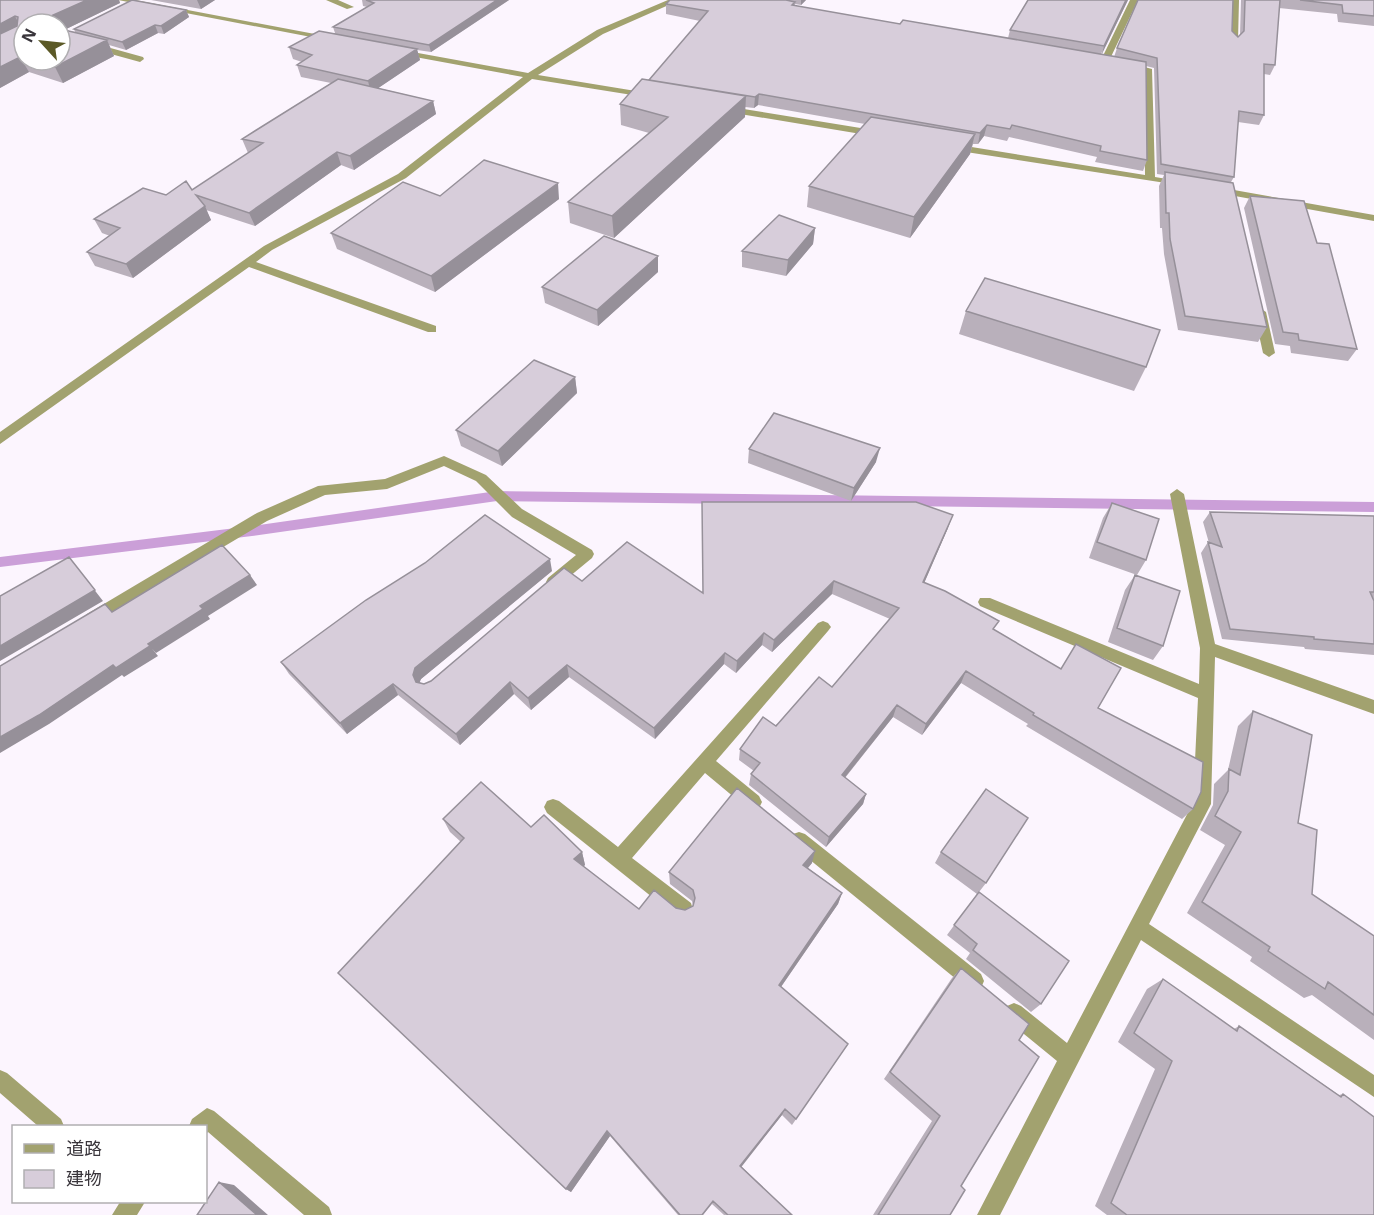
<svg xmlns="http://www.w3.org/2000/svg" width="1374" height="1215" font-family="'Noto Sans','Noto Sans JP',sans-serif">
  <rect width="100%" height="100%" fill="#fcf5fe"/>
  <g fill="none" stroke-linecap="round" stroke-linejoin="round">
    <path fill="#cb9fd8" fill-rule="evenodd" d="M 497,491 L 1374,502 L 1374,512 L 497,501 L 252,536 L 0,567 L 0,557 L 252,526 Z"/>
    <path fill="#a2a26f" fill-rule="evenodd" d="M 118,0 L 135,0 L 336,38 L 332,41 Z
      M 326,0 L 338,0 L 354,7 L 347,9 Z
      M 668,0 L 680,0 L 603,34 L 538,75 L 648,93 L 651,94 L 651,98 L 532,79 L 406,178 L 272,250 L 256,262 L 436,326 L 436,332 L 428,332 L 249,267 L 0,444 L 0,432 L 264,246 L 398,174 L 523,77 L 399,54 L 396,53 L 396,49 L 528,73 L 597,30 Z
      M 1130,0 L 1138,0 L 1109,61 L 1105,64 L 1089,61 L 1089,57 L 1102,58 Z
      M 1231,0 L 1239,0 L 1238,41 L 1234,44 L 1230,41 Z
      M 60,34 L 143,57 L 144,59 L 140,62 L 60,40 Z
      M 1125,62 L 1152,69 L 1155,177 L 1185,182 L 1185,186 L 953,150 L 948,147 L 953,144 L 1145,175 L 1144,71 L 1122,67 L 1122,63 Z
      M 725,106 L 879,131 L 884,134 L 879,137 L 722,111 L 722,107 Z
      M 1217,187 L 1374,215 L 1374,221 L 1213,192 L 1213,188 Z
      M 1260,308 L 1266,312 L 1275,353 L 1269,357 L 1263,353 L 1254,312 Z
      M 444,456 L 486,475 L 522,509 L 592,550 L 594,554 L 592,558 L 558,586 L 548,586 L 546,582 L 548,578 L 576,555 L 512,517 L 476,481 L 444,466 L 387,489 L 325,495 L 267,521 L 97,622 L 87,622 L 84,618 L 87,614 L 257,513 L 318,486 L 385,479 Z
      M 1177,489 L 1184,494 L 1215,644 L 1374,700 L 1374,714 L 1215,657 L 1211,804 L 1149,924 L 1374,1075 L 1374,1097 L 1141,940 L 1000,1215 L 977,1215 L 1057,1061 L 1007,1020 L 1004,1013 L 1007,1006 L 1014,1003 L 1021,1006 L 1067,1043 L 1193,803 L 1198,698 L 980,606 L 978,602 L 980,598 L 990,598 L 1199,684 L 1200,648 L 1170,494 Z
      M 823,621 L 828,623 L 831,627 L 828,631 L 716,761 L 759,796 L 762,802 L 759,808 L 753,810 L 747,808 L 705,773 L 632,858 L 691,903 L 693,910 L 691,917 L 684,919 L 677,917 L 547,813 L 544,807 L 547,801 L 553,799 L 559,801 L 618,847 L 818,623 Z
      M 799,832 L 805,834 L 981,974 L 984,981 L 981,988 L 974,991 L 967,988 L 793,846 L 790,840 L 793,834 Z
      M 0,1070 L 7,1073 L 61,1119 L 64,1126 L 38,1126 L 0,1093 Z
      M 207,1108 L 214,1111 L 329,1207 L 332,1215 L 304,1215 L 208,1132 L 206,1134 L 206,1126 L 189,1126 L 192,1119 Z
      M 120,1202 L 145,1202 L 137,1215 L 112,1215 Z"/>
  </g>
  <path fill="#b9b0bb" fill-rule="evenodd" d="M 0,0 L 119,0 L 120,3 L 64,30 L 75,32 L 74,29 L 186,10 L 189,17 L 164,34 L 158,33 L 126,50 L 109,45 L 114,56 L 63,83 L 29,72 L 0,88 ZM 24,24 L 60,60 L 24,60 Z
    M 151,0 L 215,0 L 201,9 Z
    M 362,0 L 509,0 L 431,52 L 417,50 L 420,60 L 378,88 L 433,101 L 436,114 L 354,170 L 341,165 L 255,226 L 206,210 L 211,220 L 133,278 L 95,266 L 87,252 L 110,236 L 102,233 L 94,219 L 166,195 L 192,190 L 249,153 L 248,153 L 242,139 L 331,83 L 301,77 L 297,65 L 302,62 L 293,59 L 289,47 L 335,33 L 333,27 L 367,7 L 363,6 Z
    M 670,0 L 806,0 L 801,5 L 795,4 L 795,6 L 900,24 L 1008,38 L 1010,30 L 1028,0 L 1128,0 L 1101,54 L 1114,57 L 1117,48 L 1232,31 L 1238,37 L 1240,35 L 1241,0 L 1374,0 L 1374,26 L 1338,22 L 1337,14 L 1279,8 L 1275,65 L 1270,75 L 1264,74 L 1264,115 L 1259,125 L 1238,122 L 1234,177 L 1231,182 L 1267,327 L 1258,342 L 1178,330 L 1164,254 L 1162,228 L 1160,228 L 1159,186 L 1164,175 L 1157,174 L 1154,68 L 1146,66 L 1147,160 L 1143,171 L 1095,162 L 1097,157 L 1009,137 L 1007,141 L 984,136 L 978,144 L 973,144 L 970,154 L 910,238 L 807,207 L 809,186 L 865,124 L 758,105 L 754,108 L 745,107 L 745,117 L 614,238 L 570,223 L 568,202 L 649,133 L 621,125 L 620,104 L 649,80 L 700,21 L 666,14 L 666,4 Z
    M 440,196 L 559,199 L 435,292 L 337,249 L 331,233 Z
    M 1250,196 L 1317,243 L 1357,349 L 1348,361 L 1291,353 L 1290,346 L 1275,344 L 1244,208 Z
    M 815,228 L 813,244 L 786,276 L 742,267 L 742,251 Z
    M 658,272 L 598,326 L 545,303 L 542,287 Z
    M 966,311 L 1146,367 L 1134,391 L 959,334 Z
    M 575,377 L 577,393 L 502,466 L 461,446 L 456,430 Z
    M 749,449 L 876,462 L 851,501 L 748,463 Z
    M 1112,503 L 1146,560 L 1137,575 L 1089,558 L 1103,518 Z
    M 1210,512 L 1374,516 L 1374,655 L 1305,649 L 1304,647 L 1222,639 L 1201,553 L 1208,542 L 1209,543 L 1203,522 Z
    M 948,528 L 924,583 L 994,630 L 1098,708 L 1193,809 L 1182,819 L 1026,726 L 1028,724 L 961,683 L 922,735 L 893,717 L 845,778 L 866,794 L 863,804 L 826,847 L 749,785 L 751,774 L 754,771 L 739,760 L 740,749 L 832,687 L 890,619 L 832,594 L 772,652 L 762,645 L 736,673 L 724,664 L 655,739 L 569,677 L 531,710 L 514,694 L 460,745 L 398,695 L 347,734 L 289,674 L 281,662 L 552,571 L 421,679 L 419,682 L 424,684 L 431,681 L 582,581 L 702,593 Z
    M 1135,575 L 1163,646 L 1153,660 L 1108,642 L 1125,590 Z
    M 1253,711 L 1298,823 L 1312,894 L 1374,936 L 1374,1040 L 1312,995 L 1304,998 L 1250,961 L 1252,957 L 1187,913 L 1225,845 L 1200,830 L 1213,805 L 1214,784 L 1228,770 L 1238,726 Z
    M 443,819 L 531,827 L 582,852 L 585,865 L 583,866 L 639,909 L 676,908 L 685,910 L 693,906 L 692,901 L 670,884 L 669,872 L 812,863 L 808,868 L 842,893 L 838,904 L 781,987 L 848,1044 L 792,1125 L 782,1115 L 741,1166 L 792,1215 L 724,1215 L 712,1204 L 703,1215 L 678,1215 L 610,1136 L 571,1192 L 566,1189 L 461,842 L 450,832 Z
    M 941,852 L 986,883 L 979,892 L 1041,1004 L 1031,1012 L 966,959 L 970,953 L 947,935 L 977,894 L 935,863 Z
    M 961,968 L 1019,1040 L 950,1215 L 873,1215 L 932,1121 L 884,1079 L 952,978 Z
    M 1163,979 L 1234,1029 L 1239,1026 L 1339,1095 L 1343,1094 L 1374,1215 L 1107,1215 L 1095,1206 L 1155,1069 L 1118,1042 L 1147,989 Z"/>
  <path fill="#969099" d="M 87,0 L 119,0 L 120,3 L 60,32 L 60,24 L 51,24 L 51,16 Z
    M 197,0 L 215,0 L 201,9 Z
    M 497,0 L 509,0 L 431,52 L 429,45 Z
    M 801,0 L 806,0 L 801,5 Z
    M 1126,0 L 1128,0 L 1101,56 L 1104,46 Z
    M 186,10 L 189,17 L 164,34 L 161,26 Z
    M 15,16 L 23,32 L 0,43 L 0,24 Z
    M 155,25 L 158,33 L 126,50 L 122,42 Z
    M 107,40 L 114,56 L 63,83 L 55,67 Z
    M 417,49 L 420,60 L 371,93 L 368,81 Z
    M 20,57 L 29,72 L 0,88 L 0,67 Z
    M 759,94 L 758,105 L 754,108 L 755,97 Z
    M 746,96 L 745,117 L 614,238 L 612,216 Z
    M 433,101 L 436,114 L 354,170 L 350,156 Z
    M 987,125 L 984,136 L 978,144 L 980,133 Z
    M 975,134 L 970,154 L 910,238 L 914,217 Z
    M 337,152 L 341,165 L 255,226 L 249,213 Z
    M 558,183 L 559,199 L 435,292 L 431,276 Z
    M 205,206 L 211,220 L 133,278 L 126,264 Z
    M 815,228 L 813,244 L 786,276 L 788,260 Z
    M 658,256 L 658,272 L 598,326 L 597,310 Z
    M 575,377 L 577,393 L 502,466 L 498,451 Z
    M 880,448 L 876,462 L 851,501 L 854,488 Z
    M 953,515 L 948,528 L 919,595 L 923,582 Z
    M 69,557 L 103,601 L 0,661 L 0,646 Z
    M 550,559 L 552,571 L 421,679 L 418,687 L 413,675 L 415,668 Z
    M 250,575 L 257,585 L 208,616 L 210,619 L 156,653 L 148,644 L 200,606 Z
    M 834,581 L 832,594 L 772,652 L 774,640 Z
    M 764,633 L 762,645 L 736,673 L 737,661 Z
    M 150,646 L 158,656 L 124,677 L 122,675 L 49,724 L 0,753 L 0,737 L 113,665 Z
    M 725,653 L 724,664 L 655,739 L 654,728 Z
    M 567,665 L 569,677 L 531,710 L 528,698 Z
    M 966,671 L 961,683 L 922,735 L 926,724 Z
    M 510,682 L 514,694 L 460,745 L 456,734 Z
    M 393,684 L 398,695 L 347,734 L 340,723 Z
    M 897,705 L 893,717 L 838,786 L 842,775 Z
    M 866,794 L 863,804 L 826,847 L 829,837 Z
    M 815,851 L 812,863 L 800,877 L 803,865 Z
    M 582,852 L 585,865 L 578,872 L 574,859 Z
    M 842,893 L 838,904 L 776,994 L 779,985 Z
    M 785,1109 L 782,1115 L 739,1170 L 740,1166 Z
    M 607,1131 L 610,1136 L 571,1192 L 566,1189 Z
    M 219,1182 L 234,1185 L 268,1215 L 257,1215 Z"/>
  <path fill="#d7cdda" stroke="#969099" stroke-width="1.5" d="M 0,0 L 87,0 L 51,16 L 51,24 L 24,24 L 24,58 L 20,57 L 0,67 L 0,34 L 17,26 L 18,17 L 15,16 L 0,24 Z
    M 132,0 L 186,10 L 161,26 L 155,25 L 122,42 L 74,29 Z
    M 366,0 L 497,0 L 429,45 L 333,27 L 374,3 Z
    M 670,0 L 786,0 L 795,2 L 792,5 L 900,24 L 903,20 L 1146,62 L 1147,160 L 1100,151 L 1101,146 L 1012,125 L 1010,129 L 987,125 L 980,133 L 759,94 L 755,97 L 649,80 L 708,11 L 666,4 Z
    M 1028,0 L 1126,0 L 1104,46 L 1010,30 Z
    M 1138,0 L 1233,0 L 1232,31 L 1238,37 L 1244,31 L 1245,0 L 1280,0 L 1275,65 L 1264,64 L 1264,115 L 1239,111 L 1234,177 L 1161,164 L 1157,58 L 1117,48 Z
    M 1300,0 L 1374,0 L 1374,16 L 1343,13 L 1342,5 Z
    M 60,29 L 107,40 L 55,67 L 32,60 L 60,60 Z
    M 319,31 L 417,49 L 368,81 L 297,65 L 312,55 L 289,47 Z
    M 338,79 L 433,101 L 350,156 L 337,152 L 249,213 L 196,195 L 205,206 L 126,264 L 87,252 L 120,228 L 94,219 L 143,188 L 166,195 L 186,181 L 192,190 L 263,143 L 242,139 Z
    M 642,79 L 746,96 L 612,216 L 568,202 L 668,117 L 620,104 Z
    M 871,117 L 975,134 L 914,217 L 809,186 Z
    M 484,160 L 558,183 L 431,276 L 331,233 L 403,182 L 440,196 Z
    M 1165,172 L 1233,183 L 1267,327 L 1185,316 L 1170,239 L 1169,213 L 1166,213 Z
    M 1250,196 L 1304,201 L 1317,243 L 1329,244 L 1357,349 L 1299,340 L 1298,334 L 1283,332 Z
    M 779,215 L 815,228 L 788,260 L 742,251 Z
    M 604,236 L 658,256 L 597,310 L 542,287 Z
    M 985,278 L 1160,330 L 1146,367 L 966,311 Z
    M 534,360 L 575,377 L 498,451 L 456,430 Z
    M 774,413 L 880,448 L 854,488 L 749,449 Z
    M 702,502 L 916,502 L 953,515 L 923,582 L 945,591 L 999,621 L 993,629 L 1061,669 L 1076,644 L 1121,668 L 1098,708 L 1203,762 L 1201,792 L 1193,809 L 1033,715 L 1034,713 L 966,671 L 926,724 L 897,705 L 842,775 L 866,794 L 829,837 L 751,774 L 760,763 L 740,749 L 763,717 L 776,726 L 819,677 L 832,687 L 899,608 L 834,581 L 774,640 L 764,633 L 737,661 L 725,653 L 654,728 L 567,665 L 528,698 L 510,682 L 456,734 L 393,684 L 340,723 L 281,662 L 366,600 L 425,563 L 485,515 L 550,559 L 415,668 L 413,675 L 416,682 L 424,684 L 431,681 L 564,568 L 582,581 L 627,542 L 703,593 Z
    M 1112,503 L 1159,519 L 1146,560 L 1097,542 Z
    M 1210,512 L 1374,516 L 1374,592 L 1370,592 L 1374,601 L 1374,644 L 1314,639 L 1314,637 L 1230,629 L 1208,542 L 1222,547 Z
    M 222,545 L 250,575 L 200,606 L 203,609 L 148,644 L 150,646 L 116,668 L 113,665 L 39,715 L 0,737 L 0,666 L 105,604 L 112,612 Z
    M 69,557 L 95,590 L 0,646 L 0,596 Z
    M 1135,575 L 1180,591 L 1163,646 L 1117,628 Z
    M 1253,711 L 1312,735 L 1298,823 L 1317,830 L 1312,894 L 1374,936 L 1374,1015 L 1328,982 L 1325,989 L 1268,951 L 1270,947 L 1202,902 L 1241,832 L 1215,816 L 1228,791 L 1229,769 L 1240,775 Z
    M 481,782 L 531,827 L 544,815 L 582,852 L 574,859 L 639,909 L 654,890 L 676,908 L 685,910 L 693,906 L 695,898 L 693,890 L 669,872 L 737,788 L 815,851 L 803,865 L 842,893 L 779,985 L 848,1044 L 796,1119 L 785,1109 L 740,1166 L 792,1215 L 728,1215 L 713,1201 L 702,1215 L 680,1215 L 607,1131 L 566,1189 L 338,973 L 464,838 L 443,819 Z
    M 986,789 L 1028,818 L 986,883 L 941,852 Z
    M 979,892 L 1069,961 L 1041,1004 L 973,950 L 977,944 L 954,925 Z
    M 961,968 L 1029,1024 L 1019,1040 L 1039,1057 L 961,1186 L 965,1190 L 950,1215 L 878,1215 L 940,1116 L 890,1072 Z
    M 1163,979 L 1237,1031 L 1239,1026 L 1341,1097 L 1343,1094 L 1374,1117 L 1374,1215 L 1127,1215 L 1111,1203 L 1172,1061 L 1134,1033 Z
    M 219,1182 L 257,1215 L 197,1215 Z"/>
  <rect x="12" y="1125" width="195" height="78" fill="#ffffff" stroke="#b0aeb1" stroke-width="1.5"/>
  <rect x="24" y="1144" width="30" height="9" fill="#a2a26f" stroke="#b0aeb1" stroke-width="1.5"/>
  <text x="66" y="1155" font-size="18" fill="#39353b">道路</text>
  <rect x="24" y="1170" width="30" height="18" fill="#d7cdda" stroke="#b0aeb1" stroke-width="1.5"/>
  <text x="66" y="1185" font-size="18" fill="#39353b">建物</text>
  <g transform="translate(42 42) rotate(297)"><circle r="28" fill="#ffffff" stroke="#b0aeb1" stroke-width="1.5"/>
  <path d="M0-4.5L10 22L0 15L-10 22Z" fill="#5b5926"/>
  <text y="-9" font-size="16" font-weight="bold" text-anchor="middle" fill="#39353b">N</text>
  </g>
</svg>
